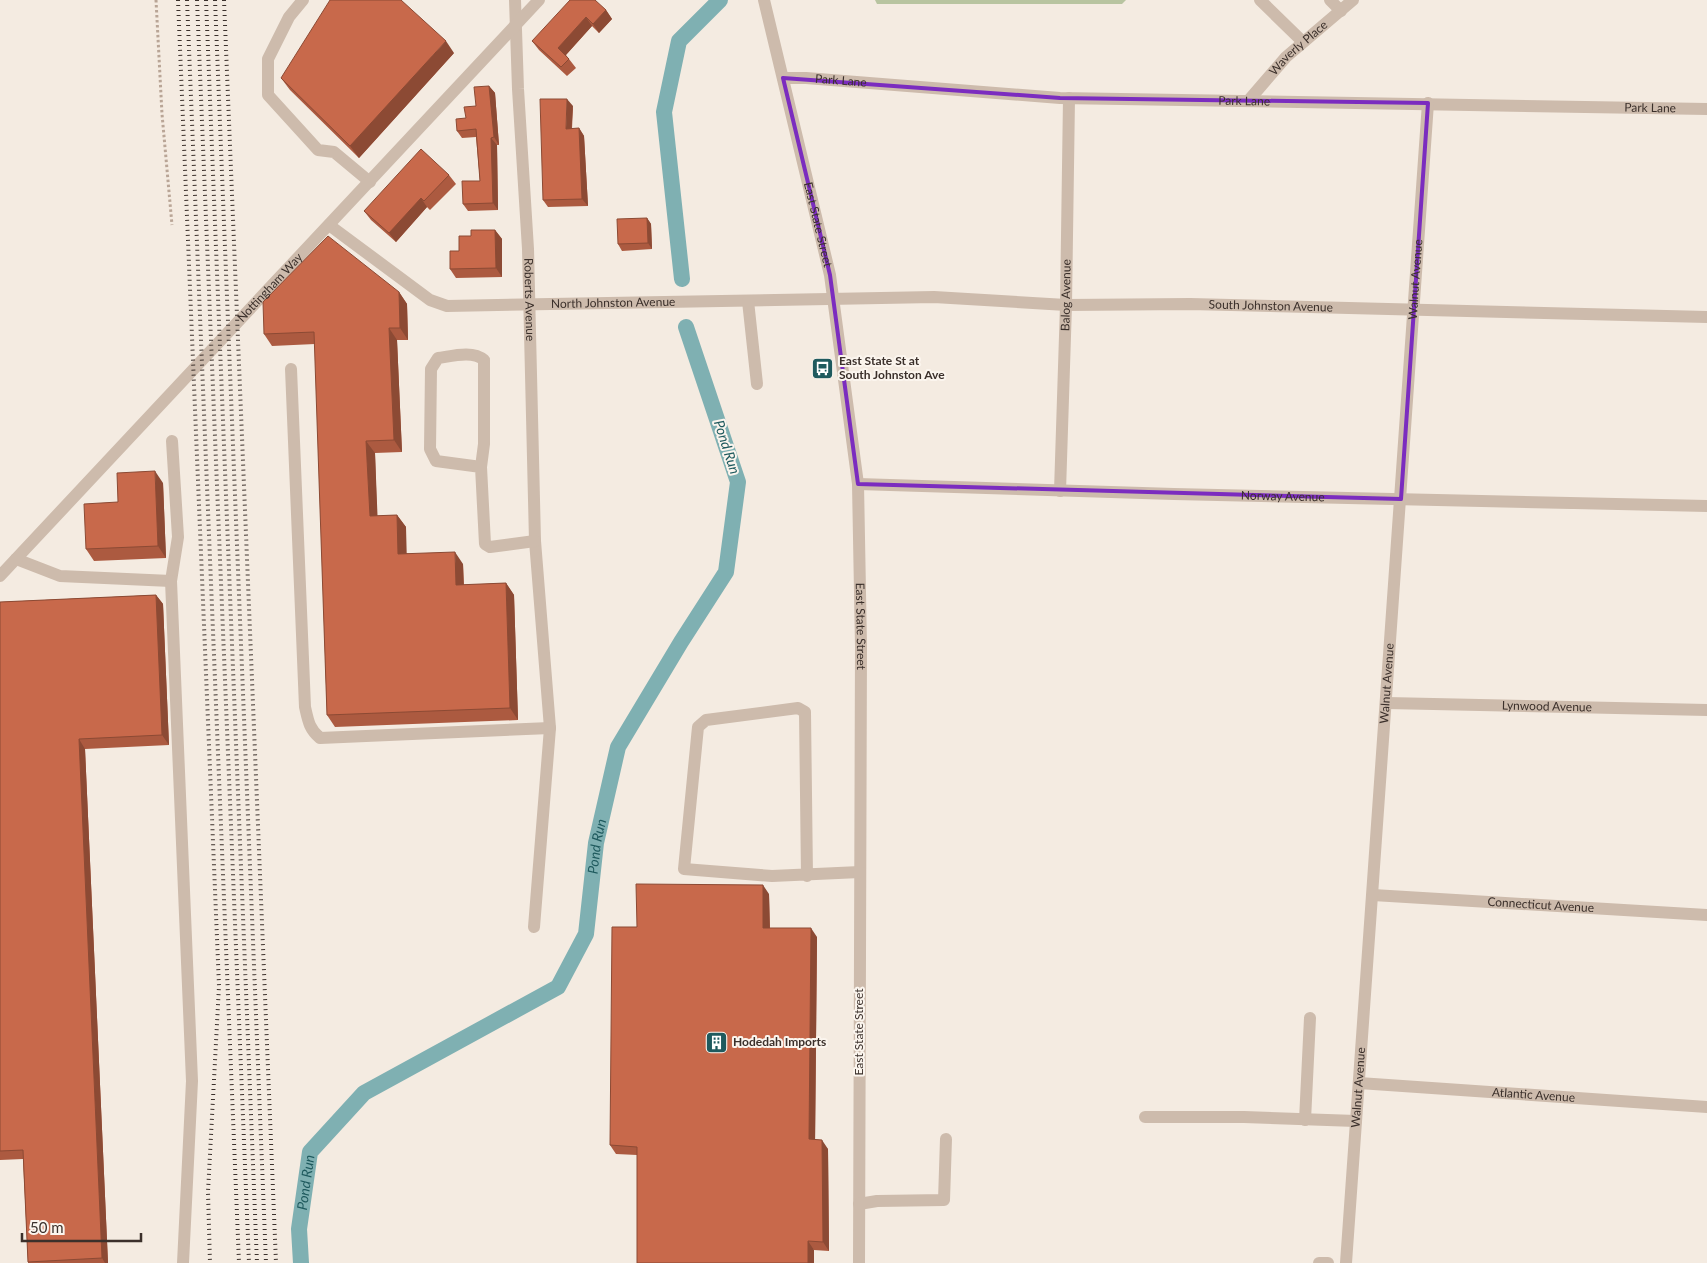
<svg xmlns="http://www.w3.org/2000/svg" width="1707" height="1263" font-family="Lato,sans-serif">
  <rect width="100%" height="100%" fill="#f4ebe1"/>
  <path fill="#b8c4a0" d="M 875,0 L 1126,0 L 1122,4 L 877,4 Z"/>
  <g fill="none" stroke-linecap="round" stroke-linejoin="round">
    <g stroke="#7fb0b2" stroke-width="16">
      <path d="M 682,279 L 664,112 L 679,41 L 720,0"/>
      <path id="s1" d="M 301,1263 L 299,1229 L 310,1152 L 364,1093 L 558,987 L 586,934 L 596,843 L 618,747 L 681,642 L 726,572 L 738,482 L 686,327"/>
    </g>
    <path stroke="#b9a596" stroke-width="3" stroke-dasharray="2.5 2.5" stroke-linecap="butt" d="M 156,0 L 162,114 L 172,225"/>
    <g stroke="#cdbbac" stroke-width="12">
      <path d="M 303,0 L 289,17 L 268,59 L 268,95 L 318,150 L 334,152 L 370,182"/>
      <path id="s2" d="M 515,0 L 518,89 L 528,249 L 535,541 L 550,728 L 534,927"/>
      <path id="s3" d="M 764,0 L 830,275 L 858,484 L 861,646 L 859,1263"/>
      <path d="M 1260,0 L 1303,42"/>
      <path d="M 1330,0 L 1341,11"/>
      <path id="s4" d="M 783,78 L 806,78 L 1060,98 L 1707,109"/>
      <path id="s5" d="M 1249,100 L 1286,57 L 1353,0"/>
      <path id="s6" d="M 329,225 L 430,300 L 447,306 L 934,297 L 1066,305 L 1190,304 L 1707,317"/>
      <path d="M 748,301 L 757,384"/>
      <path d="M 291,369 L 305,707 C 308,720 309,729 320,738 L 550,728"/>
      <path d="M 481,467 L 436,461 L 430,449 L 431,369 L 438,358 C 452,356 473,350 484,360 L 484,444 L 481,467 L 485,544 L 490,547 L 535,541"/>
      <path id="s7" d="M 858,484 L 1174,494 L 1707,506"/>
      <path id="s8" d="M 1060,491 L 1066,305 L 1069,98"/>
      <path d="M 16,559 L 60,576 L 171,581 L 178,537 L 172,441"/>
      <path id="s9" d="M 0,576 L 539,0"/>
      <path d="M 171,581 L 192,1081 L 183,1263"/>
      <path id="s10" d="M 1387,703 L 1707,710"/>
      <path d="M 807,876 L 805,712 L 798,708 L 706,720 L 698,727 L 684,869 L 772,876 L 860,872"/>
      <path id="s11" d="M 1373,895 L 1707,915"/>
      <path id="s12" d="M 1359,1083 L 1707,1107"/>
      <path d="M 1145,1117 L 1244,1117 L 1356,1121"/>
      <path d="M 1305,1120 L 1310,1018"/>
      <path d="M 859,1204 L 877,1201 L 944,1200 L 946,1139"/>
      <path d="M 1319,1263 L 1328,1263"/>
      <path id="s13" d="M 1346,1263 L 1428,103"/>
    </g>
    <path stroke="#3b302b" stroke-width="4" stroke-dasharray="1 4" stroke-linecap="butt" d="M 178,0 L 219,986 L 208,1192 L 210,1263
      M 187,0 L 239,1263
      M 197,0 L 249,1263
      M 206,0 L 257,1263
      M 215,0 L 266,1263
      M 224,0 L 276,1263"/>
  </g>
  <path fill="#ac5a40" d="M 606,10 L 612,19 L 599,33 L 592,26 L 566,55 L 569,59 L 576,68 L 567,76 L 539,50 L 532,41 Z
    M 454,53 L 359,158 L 290,90 L 281,78 Z
    M 489,86 L 495,93 L 499,145 L 497,145 L 498,210 L 468,211 L 463,204 L 480,181 L 476,137 L 462,138 L 457,131 L 466,118 L 476,106 Z
    M 573,106 L 572,129 L 579,128 L 584,136 L 588,206 L 548,207 L 543,200 Z
    M 449,175 L 456,184 L 430,210 L 427,207 L 396,242 L 371,220 L 364,211 Z
    M 647,218 L 651,224 L 652,249 L 622,251 L 618,244 Z
    M 495,230 L 502,239 L 502,277 L 456,278 L 450,269 L 459,251 L 471,236 Z
    M 399,292 L 407,304 L 408,340 L 397,340 L 402,452 L 375,453 L 377,516 L 397,515 L 406,527 L 406,553 L 463,564 L 464,585 L 506,583 L 514,595 L 518,720 L 335,727 L 327,715 L 315,344 L 272,346 L 264,334 Z
    M 163,483 L 166,558 L 94,561 L 86,549 L 118,502 Z
    M 156,595 L 163,604 L 169,745 L 85,749 L 108,1263 L 28,1263 L 28,1262 L 23,1159 L 0,1160 L 0,602 Z
    M 769,894 L 770,928 L 817,937 L 815,1140 L 828,1149 L 829,1251 L 814,1250 L 637,1155 L 616,1154 L 610,1145 L 637,927 Z"/>
  <path fill="#8c4a34" d="M 606,10 L 612,19 L 599,33 L 593,24 Z
    M 586,17 L 592,26 L 564,57 L 558,48 Z
    M 446,41 L 454,53 L 359,158 L 350,146 Z
    M 489,86 L 495,93 L 499,145 L 494,137 Z
    M 567,99 L 573,106 L 571,136 L 566,129 Z
    M 579,128 L 584,136 L 588,206 L 582,199 Z
    M 491,138 L 497,145 L 498,210 L 493,203 Z
    M 421,198 L 427,207 L 396,242 L 389,233 Z
    M 647,218 L 651,224 L 652,249 L 648,243 Z
    M 495,230 L 502,239 L 502,277 L 496,268 Z
    M 399,292 L 407,304 L 408,340 L 400,328 Z
    M 389,328 L 397,340 L 402,452 L 394,440 Z
    M 366,441 L 375,453 L 378,528 L 370,516 Z
    M 155,471 L 163,483 L 166,558 L 158,546 Z
    M 397,515 L 406,527 L 407,565 L 398,554 Z
    M 455,552 L 463,564 L 464,597 L 456,585 Z
    M 506,583 L 514,595 L 518,720 L 510,708 Z
    M 156,595 L 163,604 L 169,745 L 162,735 Z
    M 79,739 L 85,749 L 108,1263 L 105,1263 L 102,1258 Z
    M 763,885 L 769,894 L 770,937 L 763,928 Z
    M 811,928 L 817,937 L 815,1148 L 809,1139 Z
    M 822,1140 L 828,1149 L 829,1251 L 823,1242 Z
    M 808,1241 L 814,1250 L 814,1263 L 808,1263 Z"/>
  <path fill="#c8694b" stroke="#8c4a34" d="M 330,0 L 401,0 L 446,41 L 350,146 L 281,78 Z
    M 570,0 L 595,0 L 606,10 L 593,24 L 586,17 L 558,48 L 569,59 L 561,67 L 532,41 Z
    M 489,86 L 494,137 L 491,138 L 493,203 L 463,204 L 462,181 L 480,181 L 476,129 L 457,131 L 456,119 L 466,118 L 464,107 L 476,106 L 474,87 Z
    M 540,99 L 567,99 L 566,129 L 579,128 L 582,199 L 543,200 Z
    M 421,149 L 449,175 L 424,201 L 421,198 L 389,233 L 364,211 Z
    M 647,218 L 648,243 L 618,244 L 617,219 Z
    M 471,230 L 495,230 L 496,268 L 450,269 L 450,251 L 459,251 L 459,236 L 471,236 Z
    M 328,236 L 399,292 L 400,328 L 389,328 L 394,440 L 366,441 L 370,516 L 397,515 L 398,554 L 455,552 L 456,585 L 506,583 L 510,708 L 327,715 L 314,332 L 264,334 L 263,302 Z
    M 155,471 L 158,546 L 86,549 L 84,504 L 118,502 L 117,473 Z
    M 156,595 L 162,735 L 79,739 L 102,1258 L 28,1262 L 23,1150 L 0,1151 L 0,602 Z
    M 636,884 L 763,885 L 763,928 L 811,928 L 809,1139 L 822,1140 L 823,1242 L 808,1241 L 808,1263 L 637,1263 L 637,1147 L 610,1145 L 612,927 L 637,927 Z"/>
  <path fill="none" stroke="#7b2cbf" stroke-width="4" stroke-linejoin="round" d="M 783,78 L 1060,98 L 1428,103 L 1401,499 L 858,484 L 830,275 Z"/>
  <defs>
    <symbol id="bus-square" viewBox="-11 -11 22 22"><rect x="-9" y="-9" width="18" height="18" rx="4" fill="#1f5a5e" stroke="#fbf5ee"/><path d="M-5-6H5V4H4V6H2V4H-2V6H-4V4H-5ZM-3.5-4V0h7V-4ZM-3.5 1.2v1.5H-2V1.2ZM2 1.2v1.5H3.5V1.2Z" fill="#fff"/></symbol>
    <symbol id="building-square" viewBox="-11 -11 22 22"><rect x="-9" y="-9" width="18" height="18" rx="4" fill="#1f5a5e" stroke="#fbf5ee"/><path d="M-4-6H4V6H1V3H-1V6H-4ZM-2.5-4.3h1.7v1.8h-1.7ZM.8-4.3h1.7v1.8H.8ZM-2.5-1h1.7V.8h-1.7ZM.8-1h1.7V.8H.8Z" fill="#fff"/></symbol>
  </defs>
  <g fill-rule="evenodd">
    <use href="#bus-square" x="810" y="356" width="25" height="25"/>
    <use href="#building-square" x="704" y="1030" width="25" height="25"/>
  </g>
  <g text-anchor="middle" stroke-width="4" stroke-linejoin="round" paint-order="stroke">
    <g font-size="12" fill="#3b302b" stroke="#fbf5ee">
      <text dy="4" stroke="none"><textPath href="#s5" startOffset="72">Waverly Place</textPath></text>
      <text dy="4" stroke="none"><textPath href="#s4" startOffset="58">Park Lane</textPath></text>
      <text dy="4" stroke="none"><textPath href="#s4" startOffset="462">Park Lane</textPath></text>
      <text dy="4" stroke="none"><textPath href="#s4" startOffset="868">Park Lane</textPath></text>
      <text dy="4" stroke="none"><textPath href="#s3" startOffset="231">East State Street</textPath></text>
      <text dy="4" stroke="none"><textPath href="#s13" startOffset="986">Walnut Avenue</textPath></text>
      <text dy="4" stroke="none"><textPath href="#s9" startOffset="395">Nottingham Way</textPath></text>
      <text dy="4" stroke="none"><textPath href="#s8" startOffset="196">Balog Avenue</textPath></text>
      <text dy="4" stroke="none"><textPath href="#s2" startOffset="300">Roberts Avenue</textPath></text>
      <text dy="4" stroke="none"><textPath href="#s6" startOffset="310">North Johnston Avenue</textPath></text>
      <text dy="4" stroke="none"><textPath href="#s6" startOffset="968">South Johnston Avenue</textPath></text>
      <text dy="4" stroke="none"><textPath href="#s7" startOffset="425">Norway Avenue</textPath></text>
      <text dy="4" stroke="none"><textPath href="#s3" startOffset="636">East State Street</textPath></text>
      <text dy="4" stroke="none"><textPath href="#s13" startOffset="581">Walnut Avenue</textPath></text>
      <text dy="4" stroke="none"><textPath href="#s10" startOffset="160">Lynwood Avenue</textPath></text>
      <text dy="4" stroke="none"><textPath href="#s11" startOffset="168">Connecticut Avenue</textPath></text>
      <text transform="translate(859 1032) rotate(-90)" y="4">East State Street</text>
      <text dy="4" stroke="none"><textPath href="#s13" startOffset="176">Walnut Avenue</textPath></text>
      <text dy="4" stroke="none"><textPath href="#s12" startOffset="175">Atlantic Avenue</textPath></text>
    </g>
    <g font-size="12" font-weight="bold" fill="#3b302b" stroke="#fbf5ee" text-anchor="start">
      <text x="839" y="365">East State St at<tspan x="839" dy="14">South Johnston Ave</tspan></text>
      <text x="733" y="1046">Hodedah Imports</text>
    </g>
    <g font-size="14" font-style="italic" fill="#1f5a5e" stroke="#fbf5ee">
      <text transform="translate(727 447) rotate(72)" y="5">Pond Run</text>
      <text dy="5" stroke="none"><textPath href="#s1" startOffset="561">Pond Run</textPath></text>
      <text dy="5" stroke="none"><textPath href="#s1" startOffset="81">Pond Run</textPath></text>
    </g>
  </g>
  <path d="M22 1233v8h119v-8" fill="none" stroke="#3b302b" stroke-width="2.5"/>
  <text x="30" y="1233" font-size="15" fill="#3b302b" stroke="#fbf5ee" stroke-width="4" paint-order="stroke">50 m</text>
</svg>
